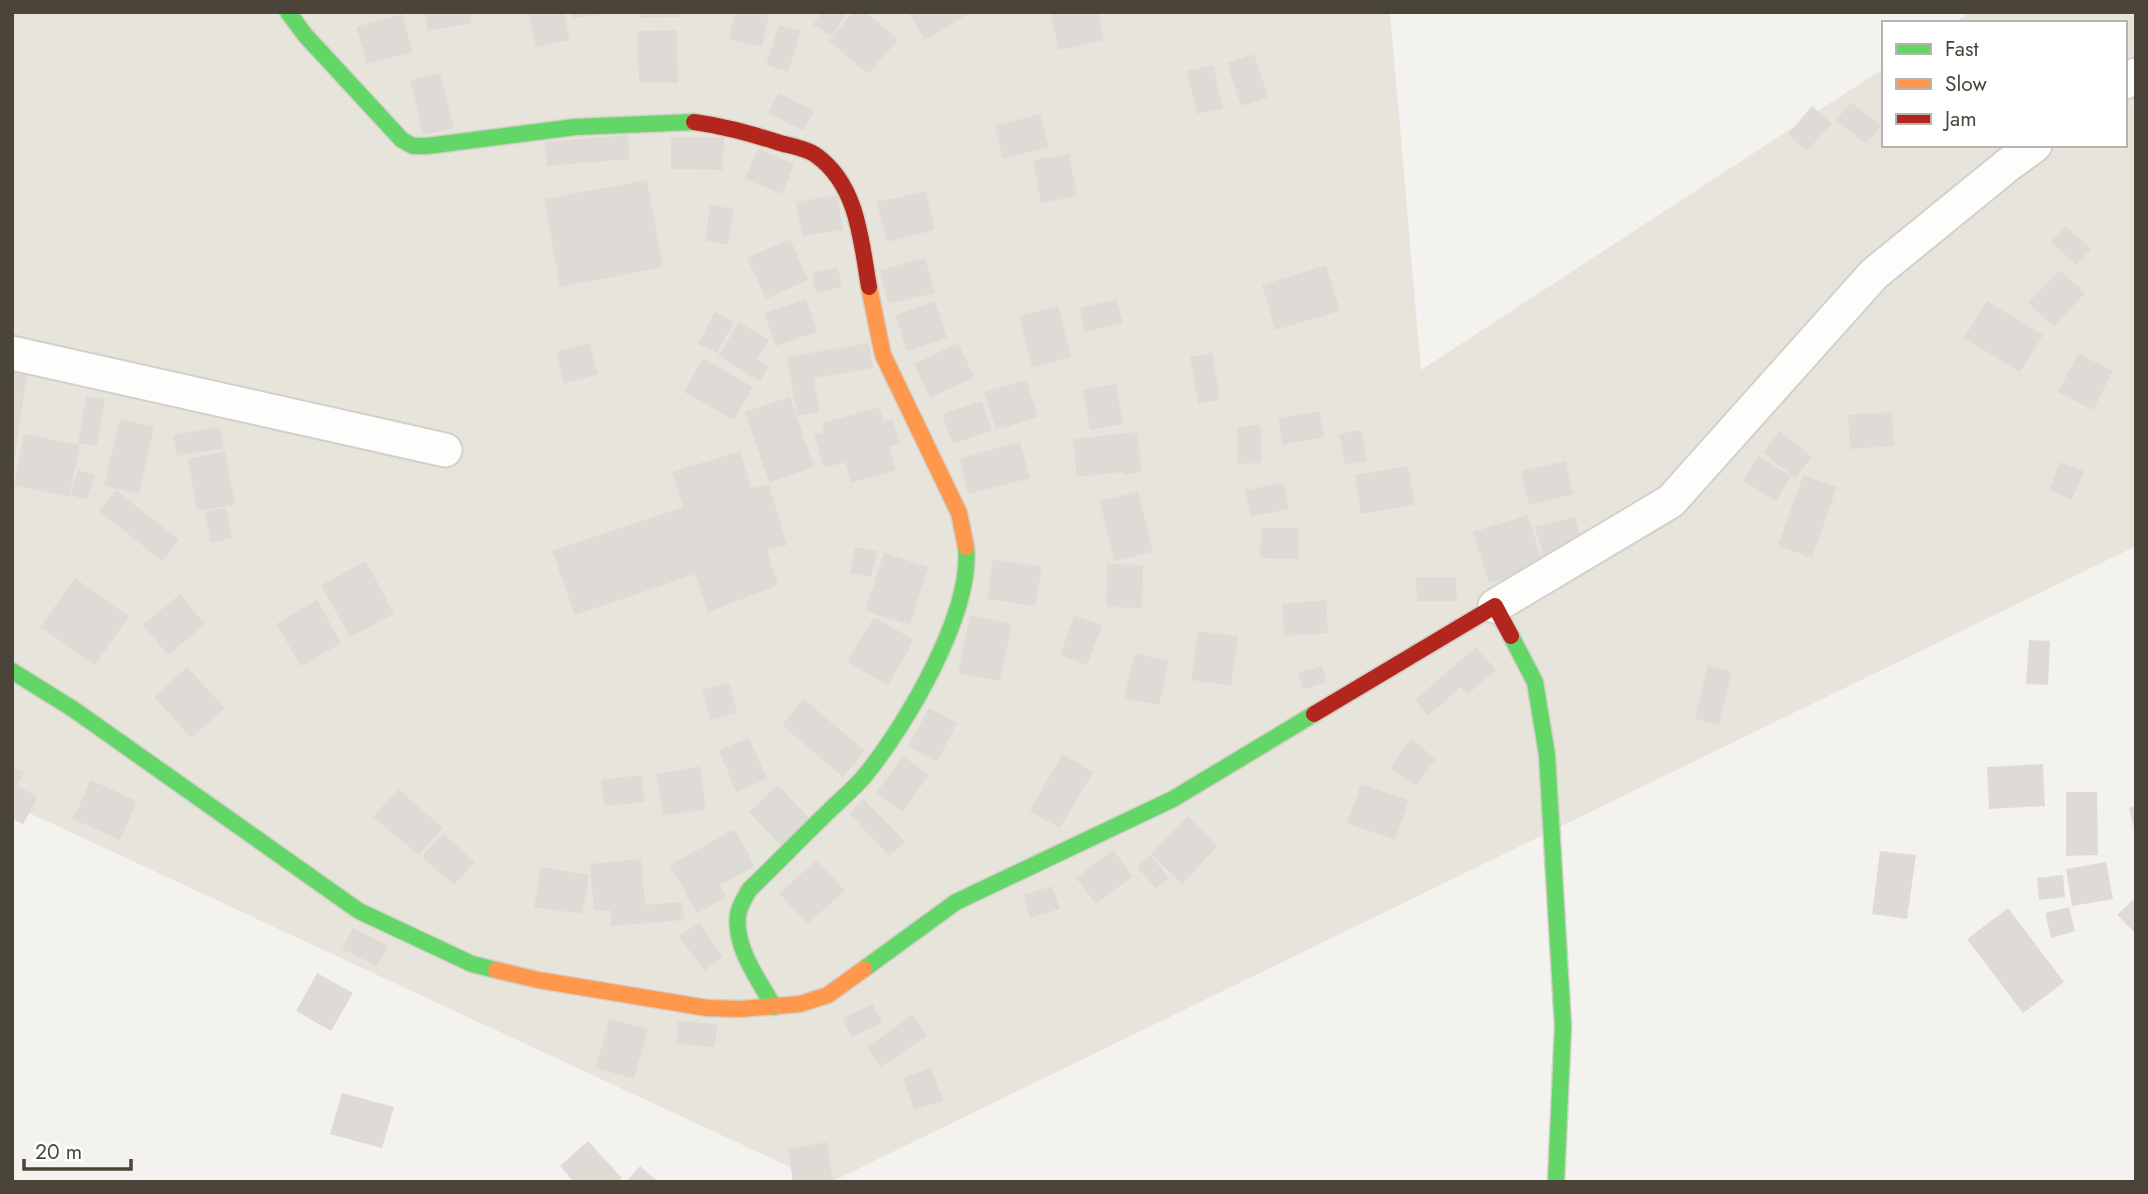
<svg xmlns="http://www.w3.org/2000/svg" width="2148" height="1194" font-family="Jost,sans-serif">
  <rect width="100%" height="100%" fill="#f4f2ee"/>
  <path fill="#e7e4dc" d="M 12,12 L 1390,12 L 1421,370 L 1884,68 L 1884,145 L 2125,145 L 2125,23 L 1954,23 L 1970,12 L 2136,12 L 2136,546 L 831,1182 L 822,1182 L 12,805 Z"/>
  <path fill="#dedbd6" d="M 425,12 L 470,12 L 472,23 L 428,31 Z
    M 528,12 L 564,12 L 570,40 L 536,47 Z
    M 571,12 L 604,12 L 604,14 L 572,18 Z
    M 638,12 L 681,12 L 681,17 L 639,18 Z
    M 735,12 L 769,14 L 762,47 L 729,39 Z
    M 821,12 L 847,12 L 832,36 L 813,25 Z
    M 853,12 L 866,12 L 898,40 L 868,74 L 829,41 Z
    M 908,12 L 972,12 L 925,40 Z
    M 1050,12 L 1098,12 L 1104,40 L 1059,50 Z
    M 402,14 L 413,52 L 367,64 L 356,27 Z
    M 779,25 L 801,31 L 788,72 L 766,65 Z
    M 677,30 L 678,83 L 639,83 L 637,31 Z
    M 1254,54 L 1268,97 L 1241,106 L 1227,63 Z
    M 1213,65 L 1223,108 L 1197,114 L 1187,71 Z
    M 440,73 L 454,128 L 423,135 L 410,80 Z
    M 778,93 L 814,111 L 804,131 L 768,113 Z
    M 1851,102 L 1881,126 L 1866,144 L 1836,120 Z
    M 1812,106 L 1832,123 L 1807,151 L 1788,134 Z
    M 1040,114 L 1049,147 L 1003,159 L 995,126 Z
    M 628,135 L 630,159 L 547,166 L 545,142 Z
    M 671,137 L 724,137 L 723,170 L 671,169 Z
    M 758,149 L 794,164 L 782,194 L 745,179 Z
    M 1069,154 L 1077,196 L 1041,203 L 1033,160 Z
    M 647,180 L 663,267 L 560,287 L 544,199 Z
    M 926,191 L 935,230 L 887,242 L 877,202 Z
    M 837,195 L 843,230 L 802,236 L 796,202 Z
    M 710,205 L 734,209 L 728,245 L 705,241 Z
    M 2065,226 L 2091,249 L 2077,265 L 2051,242 Z
    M 790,239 L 808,280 L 766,299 L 747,258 Z
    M 925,258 L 935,293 L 888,304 L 880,270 Z
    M 1326,265 L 1340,311 L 1275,330 L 1262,285 Z
    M 838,267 L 842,287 L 816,293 L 812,273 Z
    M 2060,270 L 2085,293 L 2054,327 L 2028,303 Z
    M 806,299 L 817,332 L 776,346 L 764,313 Z
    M 1116,299 L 1123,323 L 1085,332 L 1080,308 Z
    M 935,301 L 947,338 L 907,351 L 895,315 Z
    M 1987,301 L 2043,335 L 2020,372 L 1964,338 Z
    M 1058,306 L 1071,357 L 1032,368 L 1019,316 Z
    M 715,312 L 734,322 L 717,353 L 698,344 Z
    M 739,322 L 769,340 L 757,359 L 769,366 L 760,381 L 718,356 Z
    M 590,343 L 598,374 L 564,384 L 556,352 Z
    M 869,343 L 873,368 L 814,378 L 819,412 L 797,416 L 787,357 Z
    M 958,343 L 974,377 L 930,398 L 914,364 Z
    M 1212,353 L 1220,400 L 1198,404 L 1190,357 Z
    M 2078,353 L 2113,371 L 2093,410 L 2058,392 Z
    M 703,358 L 753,387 L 734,420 L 684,392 Z
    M 12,371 L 27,374 L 14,463 L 12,463 Z
    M 1026,380 L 1038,417 L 996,430 L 984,392 Z
    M 1116,384 L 1123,424 L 1090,430 L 1083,390 Z
    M 86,396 L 105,399 L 97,446 L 78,443 Z
    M 790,397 L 814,467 L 769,482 L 745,412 Z
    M 982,401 L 992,431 L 953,444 L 942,414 Z
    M 879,407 L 884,422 L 893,420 L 900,444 L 889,446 L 896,470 L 851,483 L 845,462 L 824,468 L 814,434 L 824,432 L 822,423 Z
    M 1320,411 L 1324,437 L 1282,445 L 1278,418 Z
    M 1892,412 L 1894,446 L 1850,449 L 1848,415 Z
    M 120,419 L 154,427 L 139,494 L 104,486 Z
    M 1260,425 L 1262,463 L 1238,464 L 1237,427 Z
    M 220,427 L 224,448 L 177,456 L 173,435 Z
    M 1361,430 L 1367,461 L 1345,465 L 1339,434 Z
    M 1780,431 L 1812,457 L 1795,478 L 1763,452 Z
    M 1137,432 L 1142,472 L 1123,475 L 1123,472 L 1077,477 L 1073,439 Z
    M 24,434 L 80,445 L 69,497 L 14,485 Z
    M 1020,442 L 1030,478 L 969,494 L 959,458 Z
    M 740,451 L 751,488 L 769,484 L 787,545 L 767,550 L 778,585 L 708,612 L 695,574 L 575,615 L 552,551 L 683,507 L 672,472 Z
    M 225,452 L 235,505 L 197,511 L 188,459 Z
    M 1758,456 L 1791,476 L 1776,501 L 1743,481 Z
    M 1566,461 L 1573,494 L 1529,505 L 1521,471 Z
    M 2060,462 L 2084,471 L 2072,500 L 2049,490 Z
    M 1408,466 L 1415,505 L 1361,514 L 1355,475 Z
    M 78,470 L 95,475 L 87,500 L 70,495 Z
    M 1803,475 L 1837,487 L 1812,558 L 1778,546 Z
    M 1284,483 L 1289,509 L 1251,517 L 1245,490 Z
    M 116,490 L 179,540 L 162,561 L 99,511 Z
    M 1138,491 L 1153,552 L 1114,561 L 1100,501 Z
    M 226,508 L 232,538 L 211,543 L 204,512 Z
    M 1528,515 L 1544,567 L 1489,583 L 1473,532 Z
    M 1575,517 L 1583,546 L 1543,556 L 1535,527 Z
    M 1261,528 L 1299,528 L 1298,559 L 1260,558 Z
    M 855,547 L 877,551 L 871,577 L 850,573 Z
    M 884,553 L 928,567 L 910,625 L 865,611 Z
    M 993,559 L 1042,567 L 1035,606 L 987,599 Z
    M 366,561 L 394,614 L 350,637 L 321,585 Z
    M 1107,564 L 1143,565 L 1142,608 L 1106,607 Z
    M 1456,577 L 1457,601 L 1417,601 L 1416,578 Z
    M 75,578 L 129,616 L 95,665 L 40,627 Z
    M 180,594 L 205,624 L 168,655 L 143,625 Z
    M 317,600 L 341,643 L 301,666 L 276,624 Z
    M 1326,600 L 1328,633 L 1284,636 L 1282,604 Z
    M 970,615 L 1012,624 L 1000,681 L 958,673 Z
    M 1074,615 L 1102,625 L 1087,665 L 1060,655 Z
    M 874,617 L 914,640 L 888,685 L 847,662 Z
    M 1198,631 L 1238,636 L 1231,686 L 1191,680 Z
    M 2029,640 L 2050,641 L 2048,685 L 2026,684 Z
    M 1476,647 L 1496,670 L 1467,695 L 1461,687 L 1428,716 L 1415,700 Z
    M 1135,653 L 1169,661 L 1159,705 L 1124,698 Z
    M 1708,665 L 1732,672 L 1719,725 L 1695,719 Z
    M 1322,666 L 1327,682 L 1303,690 L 1298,673 Z
    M 187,667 L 225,708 L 191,738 L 154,697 Z
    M 729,683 L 737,712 L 710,720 L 702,690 Z
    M 804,699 L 865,751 L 843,777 L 782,725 Z
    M 929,708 L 957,723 L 937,762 L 908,746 Z
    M 749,738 L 767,779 L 736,792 L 719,750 Z
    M 1411,739 L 1436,759 L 1415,786 L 1390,767 Z
    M 1062,754 L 1093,772 L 1060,828 L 1030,811 Z
    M 903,756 L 929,775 L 902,812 L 876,793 Z
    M 2043,764 L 2045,806 L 1989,809 L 1987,767 Z
    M 12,766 L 24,772 L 17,786 L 38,797 L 23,824 L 12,819 Z
    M 700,766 L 706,809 L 663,816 L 656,774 Z
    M 641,775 L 645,802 L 605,806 L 601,780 Z
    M 91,780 L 137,801 L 120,840 L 73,819 Z
    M 1361,784 L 1409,800 L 1395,840 L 1347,823 Z
    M 777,785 L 810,819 L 781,846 L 749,812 Z
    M 398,789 L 443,828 L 419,855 L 373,817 Z
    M 2066,792 L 2097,792 L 2098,855 L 2066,856 Z
    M 864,799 L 905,842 L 889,856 L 849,813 Z
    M 2136,806 L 2136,832 L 2135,833 L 2129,808 Z
    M 1188,816 L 1218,846 L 1182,884 L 1151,854 Z
    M 734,829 L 755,866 L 720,885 L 726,897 L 697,913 L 670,865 Z
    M 443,833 L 475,862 L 454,885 L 422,857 Z
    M 1113,850 L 1133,876 L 1096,904 L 1076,878 Z
    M 1880,851 L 1916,855 L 1907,919 L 1872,914 Z
    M 1150,855 L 1169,878 L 1156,889 L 1137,867 Z
    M 641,859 L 645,905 L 682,902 L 684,920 L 611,926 L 610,910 L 594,911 L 590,864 Z
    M 817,860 L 845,891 L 807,924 L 779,893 Z
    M 2106,862 L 2113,899 L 2072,906 L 2066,869 Z
    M 541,867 L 589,875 L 582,914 L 534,907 Z
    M 2063,875 L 2065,897 L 2039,900 L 2037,878 Z
    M 1052,886 L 1060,909 L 1030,918 L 1023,895 Z
    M 2136,897 L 2136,934 L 2117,915 Z
    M 2069,907 L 2075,931 L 2051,938 L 2045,913 Z
    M 2008,908 L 2064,982 L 2023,1013 L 1967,939 Z
    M 699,923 L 723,957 L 704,971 L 679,936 Z
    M 353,928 L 388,946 L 377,966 L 342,949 Z
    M 317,973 L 353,993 L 331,1031 L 296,1011 Z
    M 873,1004 L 882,1023 L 851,1037 L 843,1018 Z
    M 912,1015 L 927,1036 L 881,1067 L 867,1047 Z
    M 609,1019 L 648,1029 L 634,1079 L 596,1068 Z
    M 678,1021 L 717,1024 L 715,1047 L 676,1044 Z
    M 931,1068 L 943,1101 L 914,1110 L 903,1078 Z
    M 342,1093 L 394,1107 L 382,1148 L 330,1134 Z
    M 588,1141 L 622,1178 L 618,1182 L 574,1182 L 560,1166 Z
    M 827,1142 L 833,1182 L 793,1182 L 788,1149 Z
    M 640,1166 L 658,1182 L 626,1182 Z"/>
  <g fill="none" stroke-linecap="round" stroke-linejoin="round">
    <defs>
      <path id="street" d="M 2125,82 L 2136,75
        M 12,353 L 445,450
        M 1495,606 L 1671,501 L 1874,274 L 2009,164 L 2035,145"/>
      <path id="fast" d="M 288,12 L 305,35 L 402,140 L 413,146 L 427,146 L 575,127 L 694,122
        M 1511,636 L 1535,682 L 1547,755 L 1563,1026 L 1556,1182
        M 12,671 L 73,709 L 359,911 L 472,964 L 496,970
        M 864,969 L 956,902 L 1173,799 L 1314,714
        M 774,1007 C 759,980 734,948 738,915 C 739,906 745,898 749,890 C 776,864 802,837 829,811 C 841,799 856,787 867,773 C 907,723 973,612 966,547"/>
      <path id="slow" d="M 869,287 L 883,355 L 959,513 L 966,547
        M 496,970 L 538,980 L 707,1008 L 741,1009 L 800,1004 L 828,995 L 864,969"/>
      <path id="jam" d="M 694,122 C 724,126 748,133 777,142 C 789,146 807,148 817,156 C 858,186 861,241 869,287
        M 1314,714 L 1495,606 L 1511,636"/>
    </defs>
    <use href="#street" stroke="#d2d0cb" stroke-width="37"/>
    <use href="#fast" stroke="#d3cfc5" stroke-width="19"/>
    <use href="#slow" stroke="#d3cfc5" stroke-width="19"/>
    <use href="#jam" stroke="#d3cfc5" stroke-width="19"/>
    <use href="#street" stroke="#fdfdfc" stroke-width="33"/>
    <use href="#fast" stroke="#63d668" stroke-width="16"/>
    <use href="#slow" stroke="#ff974d" stroke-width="16"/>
    <use href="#jam" stroke="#b3261e" stroke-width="16"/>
  </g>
  <rect width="2148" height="1194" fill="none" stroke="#4b4439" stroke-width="28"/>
  <rect x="1882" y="21" width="245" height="126" fill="#ffffff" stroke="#b7b4b0" stroke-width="2"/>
  <rect x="1896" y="44" width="35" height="10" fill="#63d668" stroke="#b7b4b0" stroke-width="2"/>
  <text x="1945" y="56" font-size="21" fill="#4b4439">Fast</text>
  <rect x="1896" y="79" width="35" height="10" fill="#ff974d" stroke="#b7b4b0" stroke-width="2"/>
  <text x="1945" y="91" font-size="21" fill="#4b4439">Slow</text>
  <rect x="1896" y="114" width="35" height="10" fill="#b3261e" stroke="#b7b4b0" stroke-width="2"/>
  <text x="1945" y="126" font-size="21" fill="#4b4439">Jam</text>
  <path d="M24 1159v10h107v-10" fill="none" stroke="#4b4439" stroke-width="3.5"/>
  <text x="35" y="1159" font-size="21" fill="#4b4439" stroke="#ffffff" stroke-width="5" paint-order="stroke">20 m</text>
</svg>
